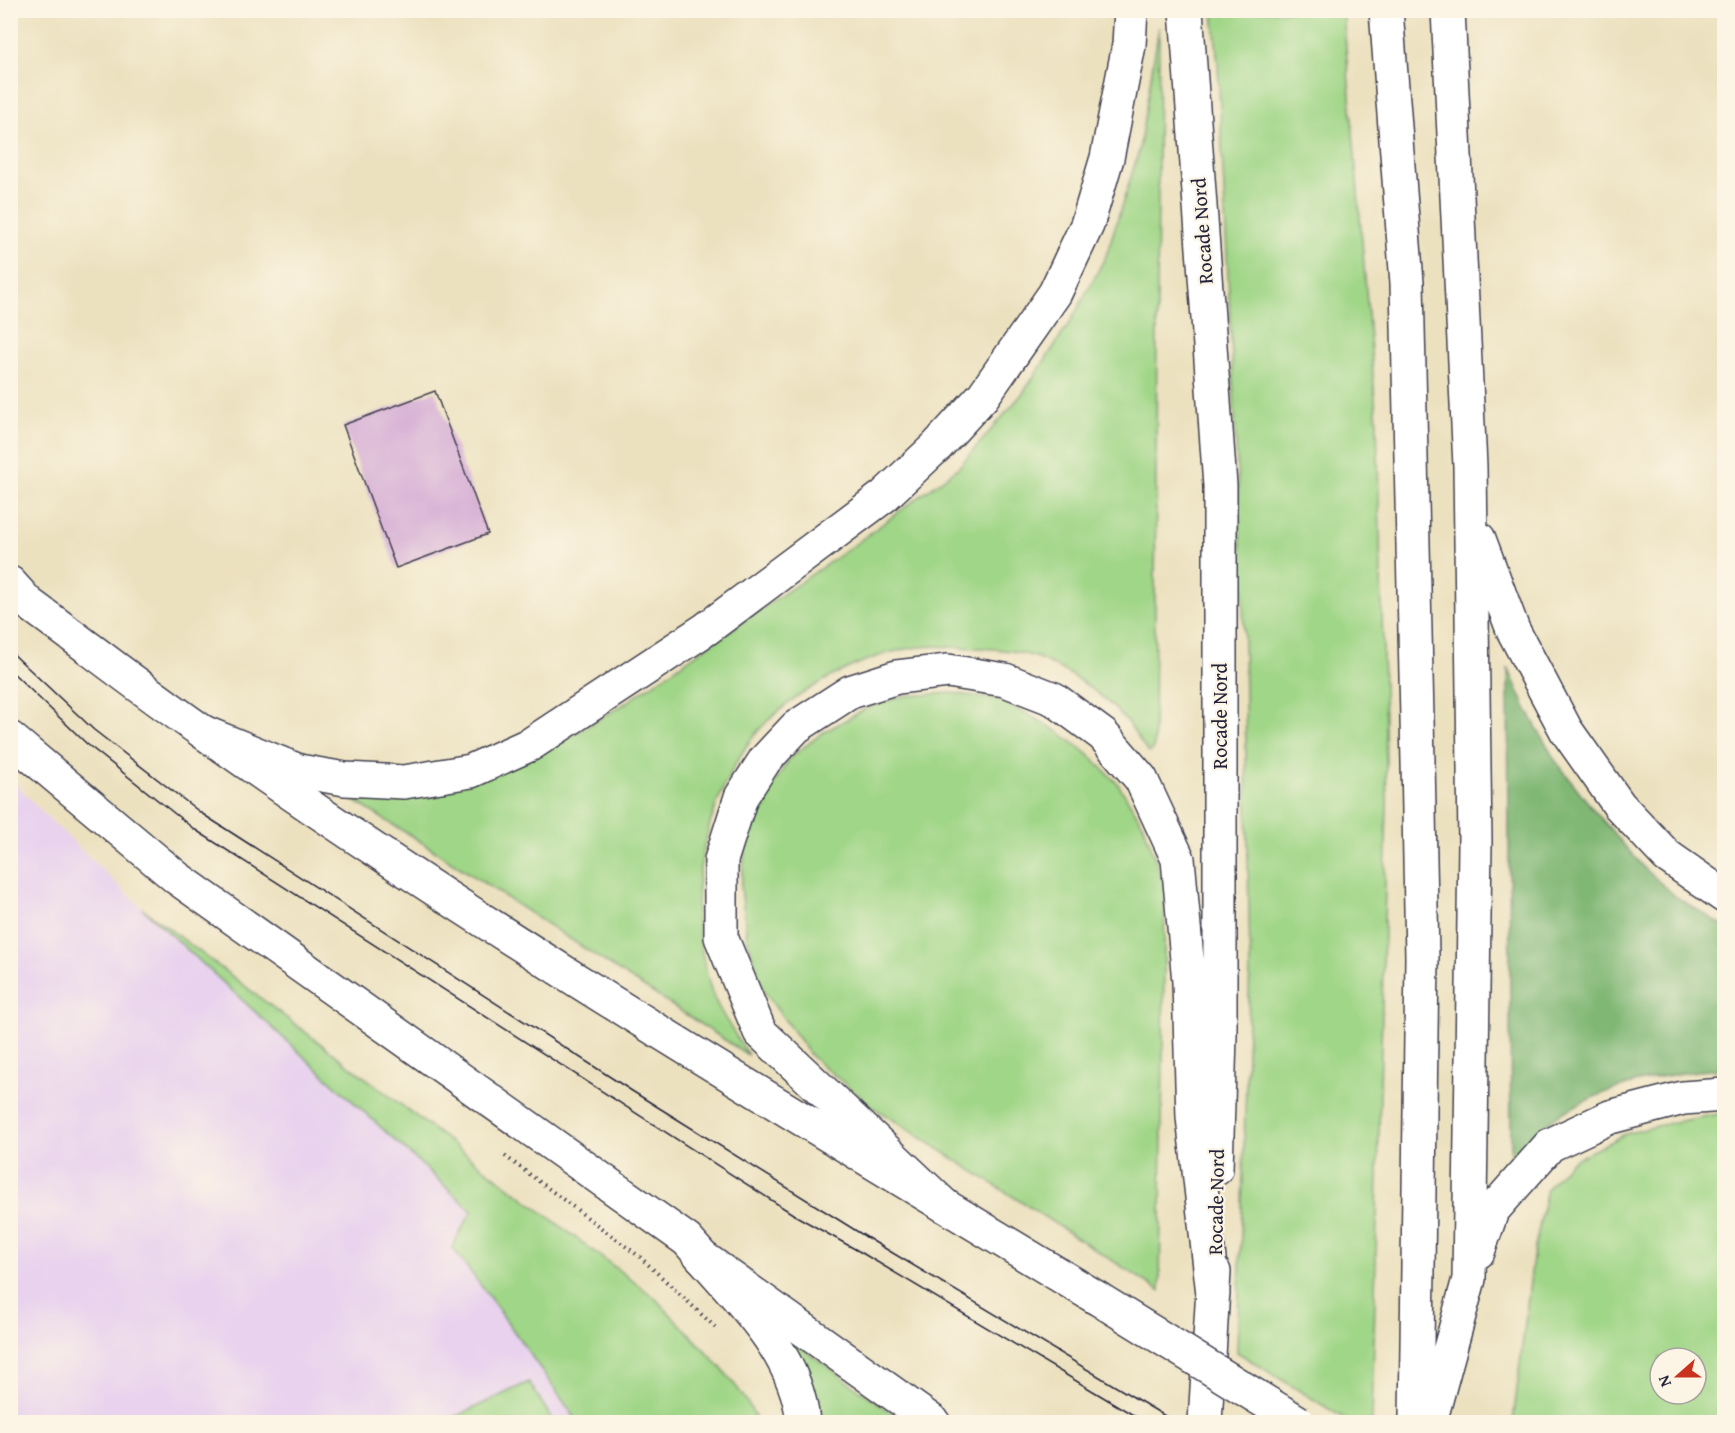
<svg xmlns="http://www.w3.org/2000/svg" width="1735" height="1433" font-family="'Gentium Book Plus',serif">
  <rect width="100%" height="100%" fill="#fcf5e5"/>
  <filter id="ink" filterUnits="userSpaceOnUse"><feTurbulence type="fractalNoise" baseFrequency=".0167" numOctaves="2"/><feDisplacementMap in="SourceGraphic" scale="12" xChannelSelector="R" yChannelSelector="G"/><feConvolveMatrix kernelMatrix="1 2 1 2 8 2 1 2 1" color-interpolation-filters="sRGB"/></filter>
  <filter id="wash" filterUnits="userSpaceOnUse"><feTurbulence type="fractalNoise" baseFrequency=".008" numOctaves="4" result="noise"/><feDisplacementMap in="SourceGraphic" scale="24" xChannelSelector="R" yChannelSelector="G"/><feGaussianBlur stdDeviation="1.35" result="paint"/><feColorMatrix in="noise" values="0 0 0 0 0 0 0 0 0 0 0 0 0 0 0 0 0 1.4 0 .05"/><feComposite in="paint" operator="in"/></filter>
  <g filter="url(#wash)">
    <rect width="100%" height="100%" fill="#ece1bf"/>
    <path fill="#e8d2ee" d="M 10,778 L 44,814 L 142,908 L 473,1211 L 452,1247 L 496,1306 L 578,1422 L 11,1422 Z"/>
    <path fill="#a0d687" stroke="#617c61" stroke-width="1.5" fill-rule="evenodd" d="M 1213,11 L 1343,11 L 1377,423 L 1387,802 L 1372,1422 L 1350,1422 L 1237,1352 L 1250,966 L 1243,591 L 1218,64 Z
      M 1159,27 L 1154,748 L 1149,753 C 1142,745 1137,735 1131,727 C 1110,699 1077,676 1045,661 C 1018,648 981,648 952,647 C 939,646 924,646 911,648 C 857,657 778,699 747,745 C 714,794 697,853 697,912 C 697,933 707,986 717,1004 C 726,1022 738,1038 748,1055 L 418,840 L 346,796 L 387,796 L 553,747 L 621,706 L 850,548 L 958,468 L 1023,393 L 1071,321 L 1106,256 L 1139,151 Z
      M 951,693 L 995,699 L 1028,714 L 1060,733 L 1088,754 L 1118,784 L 1143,824 L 1165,887 L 1160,1291 L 873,1107 L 811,1056 L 763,990 L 747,938 L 741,887 L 746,839 L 767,795 L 790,758 L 821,734 L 865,709 L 903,696 Z
      M 142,908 L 654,1297 C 683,1329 744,1384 757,1422 L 578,1422 L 496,1306 L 452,1247 L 472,1211 Z
      M 1724,1113 L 1724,1422 L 1513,1422 L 1533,1257 L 1547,1188 L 1570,1162 L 1625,1134 L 1670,1123 ZM 1660,1358 L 1696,1358 L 1696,1394 L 1660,1394 Z
      M 775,1329 L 904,1422 L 818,1422 Z
      M 529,1382 L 554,1422 L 444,1422 Z"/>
    <path fill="#80b774" stroke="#516c58" stroke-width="1.5" d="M 1508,668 L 1526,708 L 1555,760 L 1593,809 L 1643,867 L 1676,897 L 1724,926 L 1724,1069 C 1668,1072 1610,1085 1560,1114 C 1542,1126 1527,1142 1511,1157 Z"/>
    <g id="blocks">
      <path fill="#d3a9d4" d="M 435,391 L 488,534 L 396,568 L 343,425 Z"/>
    </g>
  </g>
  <g filter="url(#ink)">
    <use href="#blocks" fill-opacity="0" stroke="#403f4f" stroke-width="1.5"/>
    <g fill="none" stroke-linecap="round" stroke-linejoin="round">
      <defs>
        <path id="primary" d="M 10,583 L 28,603 C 87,646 144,691 203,732 C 491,936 796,1115 1097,1298
          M 10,738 L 177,878 L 687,1240 L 702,1257 L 933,1422"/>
        <path id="motorway" d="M 1186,10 L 1220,486 L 1220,1036 L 1216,1169
          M 1386,10 L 1407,283 L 1418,762 L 1422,957 L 1416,1422
          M 1479,539 L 1513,630 L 1566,730 L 1619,805 L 1667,856 L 1724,896
          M 203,732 L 299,771 L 345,779 L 404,782 L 471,771 L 531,744 L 706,629 L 884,496 L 937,446 L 983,396 L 1055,293 L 1087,225 L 1107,158 L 1129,45 L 1131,10
          M 944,1205 L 760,1032 L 721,937 L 721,860 L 741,797 L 765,760 L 796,727 L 850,692 L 897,677 L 948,671 L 1005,680 L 1054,699 L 1103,735 L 1141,779 L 1178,859 L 1189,982 L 1193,1117 L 1213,1294
          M 1478,1252 L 1492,1211 L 1550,1145 L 1610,1117 L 1683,1098 L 1724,1095
          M 702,1257 C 744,1305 797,1356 803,1422
          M 1205,1422 L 1214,1272
          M 1430,1422 L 1469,1279 L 1475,843 L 1470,466 L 1448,10"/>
      </defs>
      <use href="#primary" stroke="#403f4f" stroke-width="36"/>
      <use href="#motorway" stroke="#403f4f" stroke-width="36"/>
      <path stroke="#403f4f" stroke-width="4" stroke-dasharray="1.5 4.5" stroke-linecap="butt" d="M 505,1156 L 640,1257 L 715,1327"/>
      <use href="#primary" stroke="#fff" stroke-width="33"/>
      <use href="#motorway" stroke="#fff" stroke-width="33"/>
      <path stroke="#22223b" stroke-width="1.5" d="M 10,651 L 94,730 L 201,813 L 632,1091 L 871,1240 L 1175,1422
        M 10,670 L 87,744 L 194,829 L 796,1216 L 862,1253 L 1145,1422"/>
      <defs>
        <path id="primary-bridge" d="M 1097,1298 L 1298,1422"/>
      </defs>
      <use href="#primary-bridge" stroke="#403f4f" stroke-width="36" stroke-linecap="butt"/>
      <use href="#primary-bridge" stroke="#fff" stroke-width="33"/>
    </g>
  </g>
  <g text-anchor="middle" stroke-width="4.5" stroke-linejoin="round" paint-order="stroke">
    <g font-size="20" fill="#22223b" stroke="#fcf5e5">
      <text transform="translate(1202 231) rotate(-94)" y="7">Rocade Nord</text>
      <text transform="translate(1220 716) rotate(-90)" y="7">Rocade Nord</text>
      <text transform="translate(1216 1202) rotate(-89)" y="7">Rocade Nord</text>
    </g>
  </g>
  <rect width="1735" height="1433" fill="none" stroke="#fcf5e5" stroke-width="36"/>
  <g transform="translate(1678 1376) rotate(249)"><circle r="28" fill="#fcf5e5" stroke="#a5a1a1" stroke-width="1.5"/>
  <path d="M0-4.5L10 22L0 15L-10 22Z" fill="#c8321e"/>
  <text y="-9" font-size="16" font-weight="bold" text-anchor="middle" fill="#22223b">N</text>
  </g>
</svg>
